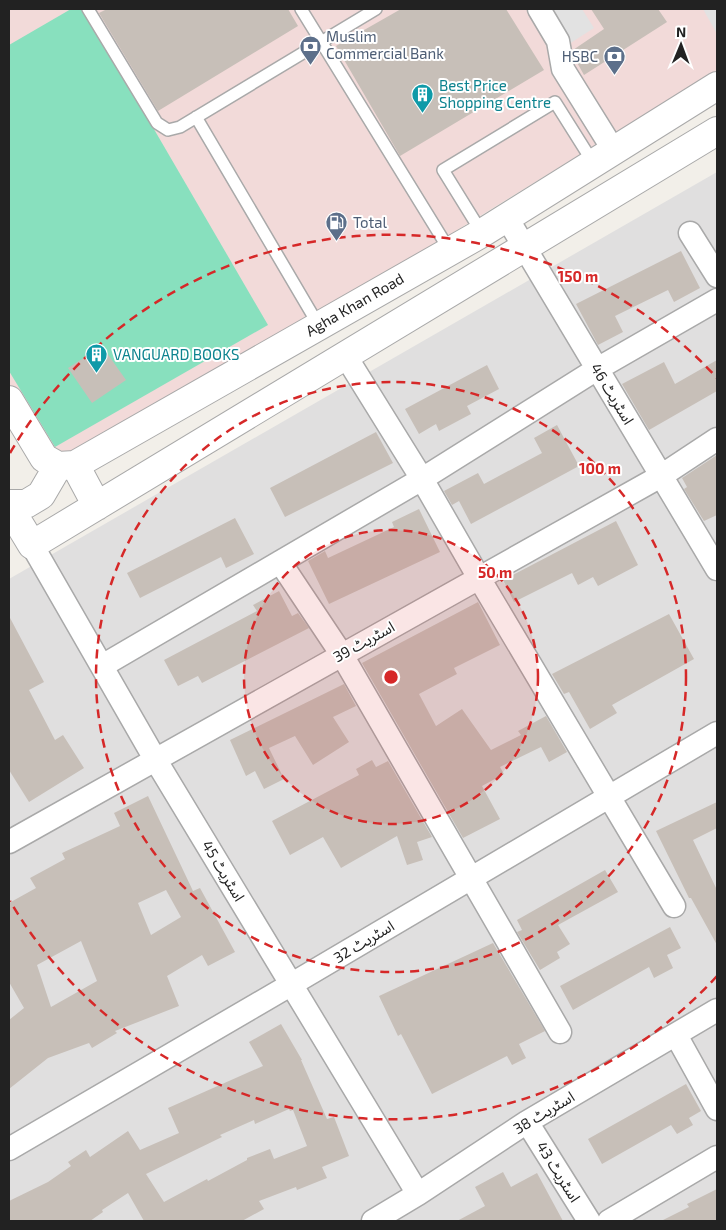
<svg xmlns="http://www.w3.org/2000/svg" width="726" height="1230" font-family="'Exo 2','Noto Sans Arabic',sans-serif">
  <rect width="100%" height="100%" fill="#f2efe9"/>
  <path fill="#e0dfdf" d="M 717,172 L 717,1221 L 9,1221 L 9,579 Z"/>
  <path fill="#f2dad9" d="M 9,9 L 717,9 L 717,70 L 50,481 L 9,416 Z"/>
  <path fill="#88e0be" d="M 71,9 L 84,9 L 268,325 L 55,447 L 9,371 L 9,45 Z"/>
  <path fill="#e2e2e2" d="M 548,9 L 582,9 L 594,28 L 569,44 Z
    M 703,9 L 717,9 L 717,34 Z"/>
  <path fill="#c7bfb8" fill-rule="evenodd" d="M 107,9 L 288,9 L 298,26 L 158,111 L 99,13 Z
    M 401,9 L 506,9 L 544,70 L 400,156 L 336,46 Z
    M 591,9 L 658,9 L 667,22 L 584,75 L 575,59 L 573,50 L 604,29 Z
    M 681,251 L 700,288 L 674,302 L 668,290 L 615,316 L 623,332 L 598,345 L 576,304 Z
    M 102,346 L 126,380 L 92,403 L 68,368 Z
    M 717,360 L 717,391 L 649,430 L 622,384 L 664,362 L 675,384 Z
    M 487,365 L 499,389 L 467,406 L 471,414 L 439,431 L 436,424 L 419,434 L 405,409 Z
    M 557,425 L 579,466 L 471,524 L 459,501 L 452,505 L 444,491 L 478,473 L 484,484 L 542,453 L 534,438 Z
    M 376,432 L 393,463 L 285,517 L 270,488 Z
    M 717,455 L 717,515 L 704,521 L 684,489 L 687,487 L 682,478 Z
    M 419,509 L 440,552 L 329,604 L 308,561 L 325,551 L 328,558 L 394,527 L 392,522 Z
    M 235,518 L 254,554 L 226,568 L 221,557 L 140,598 L 127,573 Z
    M 616,521 L 638,565 L 598,586 L 593,577 L 578,585 L 572,573 L 514,602 L 503,580 Z
    M 279,591 L 292,616 L 298,613 L 309,628 L 202,683 L 198,676 L 178,686 L 164,660 L 257,611 L 253,605 Z
    M 478,602 L 500,645 L 454,668 L 457,674 L 419,694 L 436,726 L 462,709 L 491,750 L 521,735 L 518,731 L 546,716 L 567,752 L 549,762 L 541,747 L 500,767 L 504,774 L 482,786 L 500,819 L 463,838 L 362,663 Z
    M 669,614 L 694,659 L 612,705 L 617,713 L 590,729 L 569,692 L 564,694 L 552,674 Z
    M 9,616 L 44,682 L 29,690 L 55,740 L 63,735 L 84,768 L 29,802 L 9,770 Z
    M 344,684 L 356,706 L 333,717 L 349,742 L 313,765 L 295,736 L 269,748 L 284,779 L 264,789 L 255,771 L 246,776 L 230,740 Z
    M 372,760 L 376,767 L 388,761 L 432,837 L 417,842 L 423,860 L 407,865 L 397,836 L 341,868 L 323,837 L 290,855 L 272,821 L 359,775 L 356,769 Z
    M 148,796 L 193,891 L 200,888 L 235,952 L 208,966 L 202,955 L 167,976 L 179,1006 L 115,1031 L 117,1033 L 92,1048 L 89,1043 L 48,1058 L 9,1089 L 9,1020 L 24,1008 L 9,982 L 9,903 L 36,888 L 30,878 L 65,859 L 62,853 L 120,826 L 114,813 ZM 166,890 L 181,917 L 151,935 L 138,903 ZM 81,941 L 97,981 L 51,1007 L 37,965 Z
    M 717,802 L 717,828 L 693,840 L 717,890 L 717,945 L 691,898 L 689,898 L 656,831 Z
    M 605,870 L 618,892 L 558,925 L 570,944 L 557,952 L 560,958 L 540,970 L 517,932 L 522,930 L 517,920 Z
    M 670,927 L 681,948 L 667,955 L 673,968 L 654,978 L 649,967 L 573,1010 L 560,986 Z
    M 493,943 L 545,1031 L 519,1044 L 526,1058 L 512,1065 L 507,1056 L 432,1094 L 401,1034 L 398,1036 L 379,996 Z
    M 281,1024 L 302,1060 L 301,1060 L 327,1119 L 334,1117 L 349,1156 L 322,1167 L 327,1178 L 297,1190 L 296,1187 L 259,1201 L 264,1209 L 242,1221 L 144,1221 L 128,1193 L 102,1210 L 103,1212 L 90,1221 L 9,1221 L 9,1201 L 48,1182 L 71,1166 L 68,1162 L 86,1150 L 90,1157 L 128,1131 L 140,1150 L 179,1133 L 168,1108 L 263,1066 L 249,1042 ZM 289,1109 L 290,1111 L 293,1110 L 307,1146 L 274,1159 L 270,1149 L 247,1158 L 247,1160 L 208,1181 L 207,1179 L 164,1202 L 146,1174 L 222,1137 L 220,1135 L 254,1120 L 255,1124 Z
    M 686,1084 L 701,1111 L 689,1118 L 693,1125 L 677,1134 L 671,1125 L 602,1164 L 588,1139 Z
    M 503,1172 L 511,1187 L 537,1173 L 563,1221 L 457,1221 L 485,1206 L 475,1187 Z
    M 717,1189 L 717,1221 L 661,1221 L 689,1207 L 687,1204 Z"/>
  <g fill="none" stroke-linecap="round" stroke-linejoin="round">
    <defs>
      <path id="service" d="M 88,9 L 157,123 L 168,130 L 180,127 L 376,9
        M 301,9 L 450,251
        M 196,117 L 319,326
        M 482,233 L 443,170 L 555,102 L 594,164"/>
      <path id="minor" d="M 539,9 L 558,41 L 563,69 L 614,151
        M 507,218 L 717,569
        M 690,233 L 717,276
        M 345,355 L 422,479 L 479,578 L 674,906
        M 32,545 L 155,759 L 418,1194
        M 280,562 L 342,655 L 560,1032
        M 102,666 L 422,479 L 597,369 L 717,300
        M 9,842 L 661,476 L 717,439
        M 676,1035 L 717,1109
        M 527,1122 L 589,1221
        M 9,1149 L 292,984 L 717,733
        M 373,1221 L 418,1194 L 527,1122 L 717,1010
        M 609,1221 L 717,1157"/>
      <path id="tertiary" d="M 9,400 L 44,458 L 58,466 L 75,465 L 482,233 L 717,86
        M 75,465 L 97,506
        M 9,504 L 26,504 L 41,495 L 58,466
        M 9,507 L 32,545 L 717,131"/>
    </defs>
    <use href="#service" stroke="#a9a9a9" stroke-width="14"/>
    <use href="#minor" stroke="#a9a9a9" stroke-width="25"/>
    <use href="#tertiary" stroke="#a9a9a9" stroke-width="30"/>
    <use href="#service" stroke="#fff" stroke-width="11"/>
    <use href="#minor" stroke="#fff" stroke-width="22"/>
    <use href="#tertiary" stroke="#fff" stroke-width="28"/>
  </g>
  <circle cx="391" cy="677" r="147" fill="#d62828" fill-opacity=".12"/>
  <g fill="none" stroke="#d62828" stroke-width="2.5" stroke-dasharray="9 6">
    <circle cx="391" cy="677" r="147"/>
    <circle cx="391" cy="677" r="295"/>
    <path d="M717 976A442 442 0 0 1 10 901M10 453A442 442 0 0 1 717 378"/>
  </g>
  <defs>
    <symbol id="bank-pin" viewBox="-11 -11 22 30"><path d="M0 17L-7.5 6A9.5 9.5 0 1 1 7.5 6Z" fill="#5c6f8a" stroke="#fff"/><path d="M-6-4H6V4H-6ZM0-2.3a2.3 2.3 0 1 0 0 4.6a2.3 2.3 0 1 0 0-4.6Z" fill="#fff"/></symbol>
    <symbol id="building-pin" viewBox="-11 -11 22 30"><path d="M0 17L-7.5 6A9.5 9.5 0 1 1 7.5 6Z" fill="#0f9aa8" stroke="#fff"/><path d="M-4-6H4V6H1V3H-1V6H-4ZM-2.5-4.3h1.7v1.8h-1.7ZM.8-4.3h1.7v1.8H.8ZM-2.5-1h1.7V.8h-1.7ZM.8-1h1.7V.8H.8Z" fill="#fff"/></symbol>
    <symbol id="fuel-pin" viewBox="-11 -11 22 30"><path d="M0 17L-7.5 6A9.5 9.5 0 1 1 7.5 6Z" fill="#5c6f8a" stroke="#fff"/><path d="M-5.5-6h7V0h2V4h1.3V-2.5L3-4.5l.8-.8L6-3V5H2.5V1h-1V6h-7ZM-4.2-4.7v3.2H.2V-4.7Z" fill="#fff"/></symbol>
  </defs>
  <g fill-rule="evenodd">
    <use href="#bank-pin" x="298" y="34" width="25" height="34"/>
    <use href="#bank-pin" x="602" y="44" width="25" height="34"/>
    <use href="#building-pin" x="410" y="82" width="25" height="34"/>
    <use href="#fuel-pin" x="324" y="210" width="25" height="34"/>
    <use href="#building-pin" x="84" y="342" width="25" height="34"/>
  </g>
  <g text-anchor="middle" stroke-width="4" stroke-linejoin="round" paint-order="stroke">
    <g font-size="15" fill="#4e5e75" stroke="#fff" text-anchor="start">
      <text x="326" y="42">Muslim<tspan x="326" dy="17">Commercial Bank</tspan></text>
      <text x="598" y="62" text-anchor="end">HSBC</text>
      <text x="353" y="228">Total</text>
    </g>
    <g font-size="15" fill="#0d838f" stroke="#fff" text-anchor="start">
      <text x="439" y="91">Best Price<tspan x="439" dy="17">Shopping Centre</tspan></text>
      <text x="113" y="360">VANGUARD BOOKS</text>
    </g>
    <g font-size="15" fill="#222" stroke="#fff">
      <text transform="translate(355 305) rotate(-30)" y="5">Agha Khan Road</text>
      <text transform="translate(612 394) rotate(59)" y="5">اسٹریٹ 46</text>
      <text transform="translate(364 642) rotate(-29)" y="5">اسٹریٹ 39</text>
      <text transform="translate(223 871) rotate(59)" y="5">اسٹریٹ 45</text>
      <text transform="translate(364 942) rotate(-31)" y="5">اسٹریٹ 32</text>
      <text transform="translate(544 1113) rotate(-31)" y="5">اسٹریٹ 38</text>
      <text transform="translate(558 1172) rotate(58)" y="5">اسٹریٹ 43</text>
    </g>
  </g>
  <circle cx="391" cy="677" r="8" fill="#d62828" stroke="#fff" stroke-width="2.5"/>
  <g font-size="15" text-anchor="middle" font-weight="bold" fill="#d62828" stroke="#fff" stroke-width="4" stroke-linejoin="round" paint-order="stroke">
    <text x="578" y="282">150 m</text>
    <text x="600" y="474">100 m</text>
    <text x="495" y="578">50 m</text>
  </g>
  <rect width="726" height="1230" fill="none" stroke="#222222" stroke-width="20"/>
  <g transform="translate(681 45) rotate(1)" stroke="#ffffff" stroke-width="4" paint-order="stroke">
  <path d="M0-4L9 19L0 12L-9 19Z" fill="#222222"/>
  <text y="-8" font-size="14" font-weight="bold" text-anchor="middle" fill="#222222">N</text>
  </g>
</svg>
